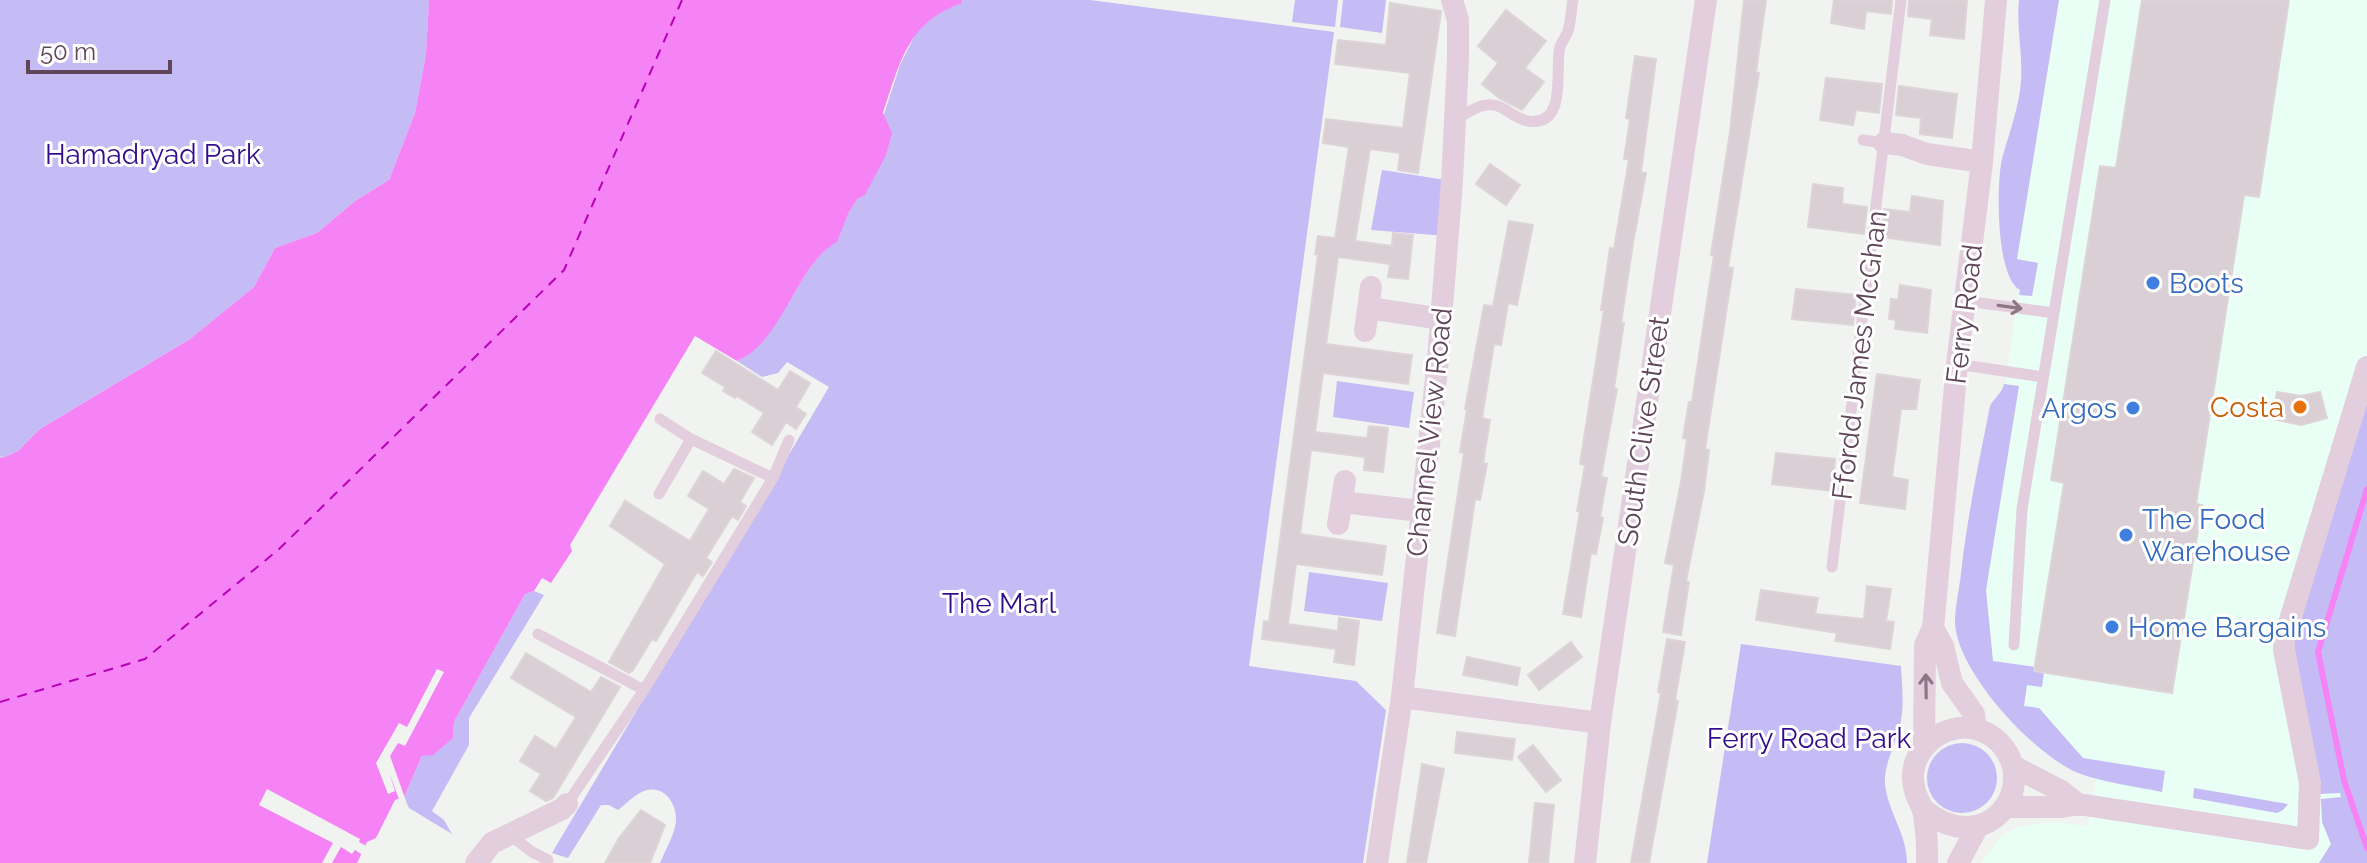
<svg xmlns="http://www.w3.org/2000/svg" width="2367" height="863" font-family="Raleway,sans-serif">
  <rect width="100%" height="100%" fill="#f1f3f0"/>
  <path fill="#e9fef4" d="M 2056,0 L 2367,0 L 2367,468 L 2325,723 L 2358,863 L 1981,863 L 2003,834 L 2019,827 L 2048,822 L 2088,826 L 2096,779 L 2076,772 L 2041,751 L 2000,708 L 1974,674 L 1985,672 L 1973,612 L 2020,280 L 2014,260 Z"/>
  <path fill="#c5bbf5" d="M 0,0 L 429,0 L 426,54 L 415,113 L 389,180 L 355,201 L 317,233 L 275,248 L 254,287 L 190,339 L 40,429 L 18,451 L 3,458 L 0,456 Z
    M 961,0 L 1090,0 L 1334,32 L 1249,666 L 1356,681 L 1386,710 L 1363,863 L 660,863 C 665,851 672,839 675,827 C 680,808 666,783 644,791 C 635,794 626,804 618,810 L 609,805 L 601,805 L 568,858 L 552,853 L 829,387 L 787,362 L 778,373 L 762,377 L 737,361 C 779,344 799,262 837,241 L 849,212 L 857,198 L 900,65 L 918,29 L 941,10 L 961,3 Z
    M 1295,0 L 1338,0 L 1335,27 L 1292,22 Z
    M 1343,0 L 1386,0 L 1382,33 L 1340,27 Z
    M 2019,0 L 2059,0 L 2017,259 L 2038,263 L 2032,296 L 2019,295 L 2020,290 C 1996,278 1996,185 2002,159 C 2009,133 2019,108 2021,81 C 2023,54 2016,27 2019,0 Z
    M 1382,170 L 1452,181 L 1447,236 L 1371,230 Z
    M 1337,381 L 1414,392 L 1409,428 L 1333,417 Z
    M 2004,384 L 2019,386 L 1986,590 L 1993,661 L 2035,667 L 2044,672 L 2042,687 L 2027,685 L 2024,706 L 2039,708 L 2083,758 L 2165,771 L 2162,792 C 2134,786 2105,783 2078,773 C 2034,755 1957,672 1955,623 C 1955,607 1959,590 1961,574 C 1967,517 1979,462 1990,406 C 1995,397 2002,393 2004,384 Z
    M 2367,396 L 2367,863 L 2319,863 L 2331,844 L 2322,822 L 2321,799 L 2341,797 L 2340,793 L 2320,794 L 2292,641 Z
    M 1309,572 L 1388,583 L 1382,621 L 1304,611 Z
    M 534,591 L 544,595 L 469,718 L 469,745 L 432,811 L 444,820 L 452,834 L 409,808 L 404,797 L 422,756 L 453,738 L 454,722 L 525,594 Z
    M 1741,644 L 1901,666 C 1902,687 1905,709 1899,729 C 1894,748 1884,764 1885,784 C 1888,812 1907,834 1907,863 L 1707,863 Z
    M1927 778a35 35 0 1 1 70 0a35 35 0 1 1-70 0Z
    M 2194,788 L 2288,804 L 2283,810 L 2277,813 L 2193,798 Z"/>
  <path fill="#f683f5" d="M 429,0 L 961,0 L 962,3 C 907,22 900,63 883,113 L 892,133 L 886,155 L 865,195 L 857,199 L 849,212 L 837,242 C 796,264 783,342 737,361 L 695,336 L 570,545 L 572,551 L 551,583 L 542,578 L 534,591 L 525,594 L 454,722 L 453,738 L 433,755 L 422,756 L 404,797 L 395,800 L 376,838 L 367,842 L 357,863 L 0,863 L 0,457 L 3,458 L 18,451 L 40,429 L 190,339 L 254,287 L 275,248 L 317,233 L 355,201 L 389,180 L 415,113 L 426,54 Z"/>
  <path fill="#f1f3f0" d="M 437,669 L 444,672 L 405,746 L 398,743 L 390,756 L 406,801 L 400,802 L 389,772 L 395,791 L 388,794 L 376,763 L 399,723 L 407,727 Z
    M 267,789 L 360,839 L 359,842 L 370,848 L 366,857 L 355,850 L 352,854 L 341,847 L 332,863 L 322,863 L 333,843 L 259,805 Z"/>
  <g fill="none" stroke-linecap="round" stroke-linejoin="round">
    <path stroke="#f683f5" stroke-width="6" d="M 2367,489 L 2318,652 L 2344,780 L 2367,848"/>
    <path stroke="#b900b8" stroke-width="2" stroke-dasharray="10 8" stroke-linecap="butt" d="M 0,702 L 145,659 L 278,550 L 564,270 L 682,0"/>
  </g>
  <path fill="#d9cfd4" stroke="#ddd4d8" stroke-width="2" d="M 1744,0 L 1766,0 L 1756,72 L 1759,73 L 1728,267 L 1733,268 L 1705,449 L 1709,450 L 1704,491 L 1686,581 L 1689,582 L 1681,635 L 1663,632 L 1674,565 L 1665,563 L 1681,482 L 1687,439 L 1683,438 L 1689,402 L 1692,402 L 1714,255 L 1711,255 L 1730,132 Z
    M 1834,0 L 1892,0 L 1891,14 L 1866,11 L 1864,29 L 1831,23 Z
    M 1909,0 L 1967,0 L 1964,39 L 1930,35 L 1932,19 L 1908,16 Z
    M 2142,0 L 2289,0 L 2259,197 L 2244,195 L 2196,504 L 2202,505 L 2172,693 L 2034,671 L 2064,483 L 2051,480 L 2100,166 L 2116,168 Z
    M 1390,3 L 1441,11 L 1418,173 L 1398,170 L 1400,153 L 1370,149 L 1355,241 L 1392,246 L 1393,233 L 1413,235 L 1408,279 L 1388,277 L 1390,264 L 1338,257 L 1326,344 L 1412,355 L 1408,384 L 1323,373 L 1315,432 L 1367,438 L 1369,426 L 1388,428 L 1383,472 L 1364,470 L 1365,457 L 1311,450 L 1300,534 L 1386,546 L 1382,575 L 1296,564 L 1288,624 L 1338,631 L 1339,618 L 1359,621 L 1354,665 L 1334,662 L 1336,649 L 1262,639 L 1264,621 L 1269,622 L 1318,255 L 1315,254 L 1318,236 L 1335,238 L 1349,147 L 1323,143 L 1326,119 L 1403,128 L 1410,73 L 1335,64 L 1338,40 L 1386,45 Z
    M 1506,10 L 1546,41 L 1525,68 L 1544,82 L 1522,110 L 1499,98 L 1482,84 L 1498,63 L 1478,46 Z
    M 1635,56 L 1656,59 L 1641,172 L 1646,173 L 1633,243 L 1621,323 L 1624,323 L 1614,388 L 1617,389 L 1601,477 L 1607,478 L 1600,517 L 1603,518 L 1596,554 L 1591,553 L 1581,617 L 1563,614 L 1580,511 L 1577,511 L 1585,465 L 1580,464 L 1604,310 L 1601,310 L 1610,248 L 1614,249 L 1629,159 L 1624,159 L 1630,119 L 1626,118 Z
    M 1826,78 L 1882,84 L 1879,113 L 1856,110 L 1853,125 L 1820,120 Z
    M 1899,86 L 1957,94 L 1952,138 L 1920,134 L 1921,118 L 1896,115 Z
    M 1490,164 L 1520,185 L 1506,205 L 1476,184 Z
    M 1813,184 L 1843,188 L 1842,204 L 1867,207 L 1864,234 L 1808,227 Z
    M 1912,196 L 1943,201 L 1940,245 L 1881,237 L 1884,209 L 1910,212 Z
    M 1509,221 L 1533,225 L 1517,305 L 1508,303 L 1501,345 L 1494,344 L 1482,418 L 1490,420 L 1483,463 L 1487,464 L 1480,500 L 1475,499 L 1455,636 L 1437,633 L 1464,453 L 1460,452 L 1467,409 L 1465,409 L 1484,305 L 1493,306 Z
    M 1900,285 L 1931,290 L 1927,333 L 1895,329 L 1896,320 L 1889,319 L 1891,299 L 1898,300 Z
    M 1796,289 L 1856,295 L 1853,325 L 1792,319 Z
    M 716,351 L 778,390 L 790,371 L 810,383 L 796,407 L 806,414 L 796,429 L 786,422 L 772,445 L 752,432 L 764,413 L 737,396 L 735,398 L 723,391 L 725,387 L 702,373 Z
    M 1877,374 L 1920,380 L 1916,409 L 1901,409 L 1892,477 L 1908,480 L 1905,509 L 1860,503 Z
    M 2277,392 L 2301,396 L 2320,392 L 2327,418 L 2301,425 L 2273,419 Z
    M 1776,453 L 1835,459 L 1832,491 L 1772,484 Z
    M 734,469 L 754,478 L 740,502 L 746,506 L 738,520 L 732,516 L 706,558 L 712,562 L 703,576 L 697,572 L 656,641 L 652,639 L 633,670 L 629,673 L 609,662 L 665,564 L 610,526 L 625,501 L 690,541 L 709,509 L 688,496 L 703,471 L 724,484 Z
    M 1867,586 L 1891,589 L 1886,621 L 1894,622 L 1890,649 L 1835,641 L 1837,633 L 1756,620 L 1761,590 L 1818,598 L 1815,614 L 1864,619 Z
    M 1667,639 L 1685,642 L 1675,700 L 1678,701 L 1649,863 L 1631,863 L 1661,693 L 1658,692 Z
    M 1571,642 L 1582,657 L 1539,690 L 1528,675 Z
    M 526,653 L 591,692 L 601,677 L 620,687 L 553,798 L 546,801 L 530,791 L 541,774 L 520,761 L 535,736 L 556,749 L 576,717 L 511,678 Z
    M 1467,657 L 1520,668 L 1517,685 L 1463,675 Z
    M 1457,732 L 1515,739 L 1512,760 L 1455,753 Z
    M 1533,745 L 1561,780 L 1546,792 L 1518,757 Z
    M 1422,764 L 1444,769 L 1426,863 L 1407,863 Z
    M 1535,803 L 1554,805 L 1548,863 L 1529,863 Z
    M 641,810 L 665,825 L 650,863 L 605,863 L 619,838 Z"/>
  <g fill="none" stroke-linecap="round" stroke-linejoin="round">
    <path stroke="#e2cedd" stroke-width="11" d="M 1456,119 C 1474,109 1487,98 1506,110 C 1513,115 1519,119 1528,121 C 1569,127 1554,68 1560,47 C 1562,41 1566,36 1568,31 C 1571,21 1571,10 1573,0
      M 1863,140 L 1884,143
      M 1966,301 L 2054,313
      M 1957,364 L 2043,377
      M 660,419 L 691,439 L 773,478
      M 659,494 L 691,439
      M 1832,567 L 1901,0
      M 538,634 L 644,690
      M 2014,645 L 2022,509 L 2105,0
      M 567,804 L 644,690 L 773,478 L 789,440
      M 509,834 L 532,852 L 548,860"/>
    <path stroke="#e2cedd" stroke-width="22" d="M 1884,143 L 1902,145 L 1927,154 L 1982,162
      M 1369,308 L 1442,319
      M 1365,331 L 1371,287
      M 1342,502 L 1420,511
      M 1338,524 L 1345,481
      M 1933,628 L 1943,646 L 1952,683 L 1974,714 L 1976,729
      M 1402,697 L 1600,723
      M 1924,745 L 1925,645 L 1933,628 L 1957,364 L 1982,162 L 1996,0
      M 2078,804 L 2308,839 L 2310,783 L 2284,650 L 2284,640 L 2367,367
      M 2006,807 L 2062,807 L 2078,804 L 2061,791 L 2013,766
      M 1923,809 C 1986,862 2043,786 1998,741 C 1987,731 1972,726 1958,728 C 1929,733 1906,760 1915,791 C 1917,799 1922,805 1924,814 C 1926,830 1928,847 1927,863
      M 476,863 L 492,843 L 562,809 L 567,804
      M 1377,863 L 1402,697 L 1438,359 L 1452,181 L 1458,59 L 1458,20 L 1452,0
      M 1585,863 L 1600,723 L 1706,0
      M 1958,863 L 1977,828"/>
  </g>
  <defs><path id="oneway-shaft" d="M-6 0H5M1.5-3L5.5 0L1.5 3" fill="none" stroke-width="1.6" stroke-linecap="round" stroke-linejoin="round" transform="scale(2)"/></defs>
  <g stroke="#8e7687">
    <use href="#oneway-shaft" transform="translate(2010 307) rotate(8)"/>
    <use href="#oneway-shaft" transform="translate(1926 686) rotate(-91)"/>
  </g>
  <g fill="#3f7fe0" stroke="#fff" stroke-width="3">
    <circle cx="2153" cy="283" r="8"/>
    <circle cx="2133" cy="408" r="8"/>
    <circle cx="2126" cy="535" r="8"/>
    <circle cx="2112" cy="627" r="8"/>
  </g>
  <circle fill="#e8710a" stroke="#fff" stroke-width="3" cx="2300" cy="407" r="8"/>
  <g text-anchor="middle" stroke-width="6" stroke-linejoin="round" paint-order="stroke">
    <g font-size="28" fill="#330c8c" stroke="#fff">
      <text x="153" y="164">Hamadryad Park</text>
      <text x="999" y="613">The Marl</text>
      <text x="1809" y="748">Ferry Road Park</text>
    </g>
    <g font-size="28" fill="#366cbe" stroke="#fff" text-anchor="start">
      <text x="2169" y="293">Boots</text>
      <text x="2117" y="418" text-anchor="end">Argos</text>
      <text x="2142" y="529">The Food<tspan x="2142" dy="32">Warehouse</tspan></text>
      <text x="2128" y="637">Home Bargains</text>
    </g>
    <g font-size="28" fill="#604659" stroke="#fff">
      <text transform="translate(1964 314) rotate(-83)" y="10">Ferry Road</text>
      <text transform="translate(1859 355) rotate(-83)" y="10">Ffordd James McGhan</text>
      <text transform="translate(1643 431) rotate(-82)" y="10">South Clive Street</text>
      <text transform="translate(1429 432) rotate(-84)" y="10">Channel View Road</text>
    </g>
    <g font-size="28" fill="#c56008" stroke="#fff" text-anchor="end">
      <text x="2284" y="417">Costa</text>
    </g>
  </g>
  <path d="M28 60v12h142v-12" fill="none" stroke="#604659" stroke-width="4"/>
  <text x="40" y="60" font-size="24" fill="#604659" stroke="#ffffff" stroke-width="6" paint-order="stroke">50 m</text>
</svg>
